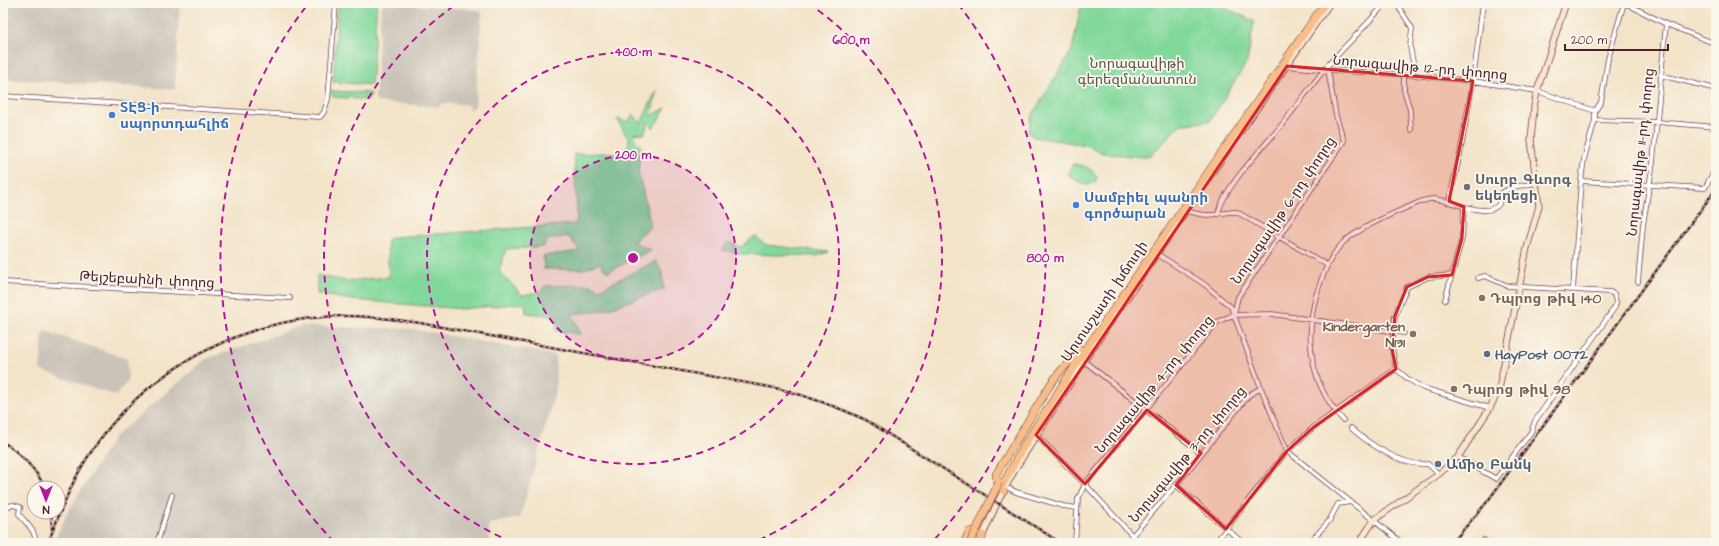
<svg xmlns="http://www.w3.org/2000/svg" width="1719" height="546" font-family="'Architects Daughter','Noto Sans Armenian',sans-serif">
  <rect width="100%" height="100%" fill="#fbf7ec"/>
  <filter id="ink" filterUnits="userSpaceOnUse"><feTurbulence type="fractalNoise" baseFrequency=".025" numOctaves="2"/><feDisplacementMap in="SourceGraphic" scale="8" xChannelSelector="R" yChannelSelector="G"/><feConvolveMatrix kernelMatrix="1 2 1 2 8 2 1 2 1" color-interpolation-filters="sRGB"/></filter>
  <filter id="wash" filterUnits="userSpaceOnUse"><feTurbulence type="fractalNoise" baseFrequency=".012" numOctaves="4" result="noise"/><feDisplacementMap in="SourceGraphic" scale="16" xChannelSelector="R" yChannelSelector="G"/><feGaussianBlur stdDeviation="0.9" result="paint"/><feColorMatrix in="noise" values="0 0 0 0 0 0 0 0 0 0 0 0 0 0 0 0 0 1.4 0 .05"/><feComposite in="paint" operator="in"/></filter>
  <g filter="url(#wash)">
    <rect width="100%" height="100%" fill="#f3e4c9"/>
    <path fill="#cac3b8" d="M 3,3 L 180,3 L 175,89 L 3,79 Z
      M 385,3 L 478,10 L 482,13 L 475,106 L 471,109 L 469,109 L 469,105 L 443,103 L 439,107 L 377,102 L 375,99 L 381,6 Z
      M 301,326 L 413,329 L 555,355 L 556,389 L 520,518 L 489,524 L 489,543 L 53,543 L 69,510 L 114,437 L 206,359 Z
      M 43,330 L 127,359 L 128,381 L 116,396 L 40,370 Z"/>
    <path fill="#82d89b" stroke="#667c63" d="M 338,3 L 377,3 L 371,85 L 333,82 Z
      M 1095,3 L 1214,3 L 1254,21 L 1247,62 L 1210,121 L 1179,125 L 1159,148 L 1151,155 L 1139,157 L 1103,153 L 1086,145 L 1034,137 L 1028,133 L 1031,117 L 1072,50 L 1081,6 Z
      M 657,89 L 651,116 L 666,108 L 653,128 L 648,123 L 644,134 L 634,133 L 635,140 L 641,146 L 638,171 L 651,226 L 633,242 L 651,250 L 607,272 L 599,263 L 585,269 L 544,269 L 543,256 L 580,251 L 568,236 L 547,240 L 543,247 L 506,249 L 499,271 L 522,295 L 540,292 L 545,286 L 591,285 L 600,289 L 656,261 L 662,273 L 664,289 L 604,310 L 572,314 L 581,334 L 556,331 L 557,316 L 526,313 L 525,303 L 462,309 L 352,300 L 317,294 L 317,275 L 345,281 L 389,277 L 387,240 L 393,237 L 576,224 L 577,215 L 574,154 L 627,152 L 629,140 L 617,119 L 628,122 L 633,114 L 641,123 Z
      M 332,91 L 371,93 L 370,98 L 367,100 L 334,97 L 331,95 Z
      M 1073,164 C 1081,164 1094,169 1097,177 L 1095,182 L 1087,185 L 1071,178 L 1068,171 Z
      M 755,236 L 766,245 L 828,252 L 817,256 L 742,254 L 722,250 L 728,242 L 741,247 Z"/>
  </g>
  <g filter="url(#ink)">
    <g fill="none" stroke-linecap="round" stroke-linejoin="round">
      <defs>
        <path id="street" d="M 1396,3 L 1412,28 L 1410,47 L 1413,62 L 1413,75
          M 1625,3 L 1666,24 L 1716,44
          M 1287,66 L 1328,70 L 1413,75 L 1473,81 L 1537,91 L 1595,111
          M 1404,75 L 1404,90 L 1410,110 L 1411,130
          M 1660,75 L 1716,89
          M 3,96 L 320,117 L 324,112 L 328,99 L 336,3
          M 1595,120 L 1657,122 L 1716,127
          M 1581,181 L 1705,188 L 1713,173
          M 1449,201 L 1460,154 L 1473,81 L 1483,3
          M 1186,211 C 1194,213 1201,215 1208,215 C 1218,215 1227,211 1237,212 L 1327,265
          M 1218,214 C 1223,189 1258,153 1275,133 C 1292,113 1307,91 1324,70 C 1343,47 1366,27 1385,3
          M 1157,254 L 1204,284 L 1231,307 L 1261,388 L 1287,451 L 1402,543
          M 1452,275 L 1428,277 L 1407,287 L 1395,316 L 1392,348 L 1396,369 L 1408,379 L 1423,388 L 1490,408
          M 3,282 L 290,298
          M 1638,282 L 1643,225 L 1653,162 L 1666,24
          M 1573,289 L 1581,181 L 1584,159 L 1595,120 L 1595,111 L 1601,102 L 1608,59 L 1624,3
          M 1445,300 L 1462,238 L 1464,207
          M 1234,314 L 1238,297 L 1344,141 L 1336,116 L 1328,70
          M 1084,361 L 1201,453
          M 1343,420 C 1306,380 1303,326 1322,278 C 1327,265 1334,250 1346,240 C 1364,226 1391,214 1413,205 C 1419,202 1426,199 1433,199 C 1449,199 1488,220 1499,204 L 1501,193 L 1513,187 L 1536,183
          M 1351,428 C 1369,444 1403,467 1428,464 L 1439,474
          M 1036,435 L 1085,484 L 1139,543
          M 1458,457 L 1496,479 L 1531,432 L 1535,421 L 1615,307 L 1616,302 L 1614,294 L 1610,292 L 1508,286 L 1485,276 L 1478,278
          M 1176,485 L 1243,543
          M 1010,489 L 1016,492 L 1063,506 L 1077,508
          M 3,507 L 13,505 L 20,507 L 19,514 C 26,524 37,531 35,543
          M 1132,536 L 1176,485 L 1249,395 L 1261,388
          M 157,543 L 172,495
          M 1075,543 L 1078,499 L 1085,484 L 1217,322 L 1233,315 L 1272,314 L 1404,333
          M 1215,543 L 1287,451 L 1314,427 L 1396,369
          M 1309,543 L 1329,521 L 1338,504 L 1350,502
          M 1481,543 L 1484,540"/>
        <path id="secondary" d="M 983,535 L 997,503 L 1017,466 L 1084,361 L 1216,167 L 1330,3
          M 1359,543 L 1374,520 L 1439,474 L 1458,457 L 1490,408 L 1499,389 L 1527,248 L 1539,206 L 1531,140 L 1534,107 L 1537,91 L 1566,3"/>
        <path id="highway" d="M 1003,484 L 1023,447 L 1084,352 L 1325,3
          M 1004,491 L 997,486 L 996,474 L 1050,385 L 1059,373 L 1081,349
          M 964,543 L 969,532 L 971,531 L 983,535 L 980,543"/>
      </defs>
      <use href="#street" stroke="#633d43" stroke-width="5.5"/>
      <use href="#secondary" stroke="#633d43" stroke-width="7"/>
      <use href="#highway" stroke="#633d43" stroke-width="8"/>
      <use href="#street" stroke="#fff" stroke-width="4"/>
      <use href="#secondary" stroke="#fce5d0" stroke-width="5.5"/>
      <use href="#highway" stroke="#f8bd89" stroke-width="7"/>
      <defs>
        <path id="rail" d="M 3,442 C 19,452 37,470 45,488
          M 51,512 L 52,529
          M 48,543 C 60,513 71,482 89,455 C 145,369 243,317 345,316 C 370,315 395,320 420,323 L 780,389 C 810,397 838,407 866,420 L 1061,543
          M 1452,543 L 1487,502 L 1716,189"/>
      </defs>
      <use href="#rail" stroke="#4a1f2b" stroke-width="2.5"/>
      <use href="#rail" stroke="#fbf7ec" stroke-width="1" stroke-dasharray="3" stroke-linecap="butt"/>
      <defs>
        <path id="highway-bridge" d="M 970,543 L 999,482"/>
      </defs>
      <use href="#highway-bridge" stroke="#633d43" stroke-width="8" stroke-linecap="butt"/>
      <use href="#highway-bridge" stroke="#f8bd89" stroke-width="7"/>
    </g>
  </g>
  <path fill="#d62828" fill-opacity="0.2" stroke="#d62828" stroke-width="3" stroke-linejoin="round" d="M 1287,66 L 1473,81 L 1449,201 L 1464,207 L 1462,238 L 1452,275 L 1428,277 L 1407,287 L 1395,316 L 1392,348 L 1396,369 L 1314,427 L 1287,451 L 1226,529 L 1176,485 L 1201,453 L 1147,410 L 1085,484 L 1036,435 Z"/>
  <circle cx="633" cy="258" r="103" fill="#b5179e" fill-opacity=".12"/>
  <g fill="none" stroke="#b5179e" stroke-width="2" stroke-dasharray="7 5">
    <circle cx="633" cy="258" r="103"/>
    <circle cx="633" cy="258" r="206"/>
    <path d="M512 542A309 309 0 0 1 458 3M808 3A309 309 0 0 1 754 542"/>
    <path d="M334 542A412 412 0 0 1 308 4M958 4A412 412 0 0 1 932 542"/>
  </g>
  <g fill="#3f7fe0" stroke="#fbf7ec" stroke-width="1.5">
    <circle cx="112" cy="115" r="4"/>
    <circle cx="1076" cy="205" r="4"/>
  </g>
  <circle fill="#6b7280" stroke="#fbf7ec" stroke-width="1.5" cx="1467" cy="187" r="4"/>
  <g fill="#8d6e63" stroke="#fbf7ec" stroke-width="1.5">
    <circle cx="1482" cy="298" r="4"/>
    <circle cx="1413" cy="334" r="4"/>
    <circle cx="1454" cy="389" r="4"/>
  </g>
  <g fill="#5c6f8a" stroke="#fbf7ec" stroke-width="1.5">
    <circle cx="1487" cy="354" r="4"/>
    <circle cx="1438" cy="464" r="4"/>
  </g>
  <g text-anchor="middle" stroke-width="3.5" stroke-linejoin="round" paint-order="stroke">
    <g font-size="14" fill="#5b564d" stroke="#fbf7ec">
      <text x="1137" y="68">Նորագավիթի<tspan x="1137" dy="16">գերեզմանատուն</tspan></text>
    </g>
    <g font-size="14" fill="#4a1f2b" stroke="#fbf7ec">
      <text transform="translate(1420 67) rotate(5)" y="5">Նորագավիթ 12-րդ փողոց</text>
      <text transform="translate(1640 152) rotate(-84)" y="5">Նորագավիթ 11-րդ փողոց</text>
      <text transform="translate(1283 210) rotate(-56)" y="5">Նորագավիթ 6-րդ փողոց</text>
      <text transform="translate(147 279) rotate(3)" y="5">Թեյշեբաինի փողոց</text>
      <text transform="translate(1104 301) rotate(-56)" y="5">Արտաշատի խճուղի</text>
      <text transform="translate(1154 384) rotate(-50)" y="5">Նորագավիթ 4-րդ փողոց</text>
      <text transform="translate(1187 454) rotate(-50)" y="5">Նորագավիթ 3-րդ փողոց</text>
    </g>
    <g font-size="14" font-weight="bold" fill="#366cbe" stroke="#fbf7ec" text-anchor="start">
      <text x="120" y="112">ՏԷՑ-ի<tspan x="120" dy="16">սպորտդահլիճ</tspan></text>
      <text x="1084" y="202">Սամբիել պանրի<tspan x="1084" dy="16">գործարան</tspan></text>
    </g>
    <g font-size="14" font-weight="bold" fill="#5b616d" stroke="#fbf7ec" text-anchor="start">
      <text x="1475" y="184">Սուրբ Գևորգ<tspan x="1475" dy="16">եկեղեցի</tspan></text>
    </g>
    <g font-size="14" font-weight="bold" fill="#785e54" stroke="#fbf7ec" text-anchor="start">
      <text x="1490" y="303">Դպրոց թիվ 140</text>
      <text x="1405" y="331" text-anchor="end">Kindergarten<tspan x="1405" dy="16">N131</tspan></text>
      <text x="1462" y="394">Դպրոց թիվ 98</text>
    </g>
    <g font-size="14" font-weight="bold" fill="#4e5e75" stroke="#fbf7ec" text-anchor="start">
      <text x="1495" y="359">HayPost 0072</text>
      <text x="1446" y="469">Ամիօ Բանկ</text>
    </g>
  </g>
  <circle cx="633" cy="258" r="6" fill="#b5179e" stroke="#fbf7ec" stroke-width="2"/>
  <g font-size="12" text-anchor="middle" font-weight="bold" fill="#b5179e" stroke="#fbf7ec" stroke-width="3.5" stroke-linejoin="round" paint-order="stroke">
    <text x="851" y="44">600 m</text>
    <text x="633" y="56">400 m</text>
    <text x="633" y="159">200 m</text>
    <text x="1045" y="262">800 m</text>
  </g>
  <rect width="1719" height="546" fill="none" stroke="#fbf7ec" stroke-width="16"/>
  <g transform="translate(46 500) rotate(180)"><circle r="19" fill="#fbf7ec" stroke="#b4a19f"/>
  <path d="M0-3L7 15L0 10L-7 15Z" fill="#b5179e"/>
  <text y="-6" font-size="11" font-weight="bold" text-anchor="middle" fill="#4a1f2b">N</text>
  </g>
  <path d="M1565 44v6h103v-6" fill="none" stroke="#4a1f2b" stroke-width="2"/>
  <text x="1571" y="44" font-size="12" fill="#4a1f2b" stroke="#fbf7ec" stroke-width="3" paint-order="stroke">200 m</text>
</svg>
